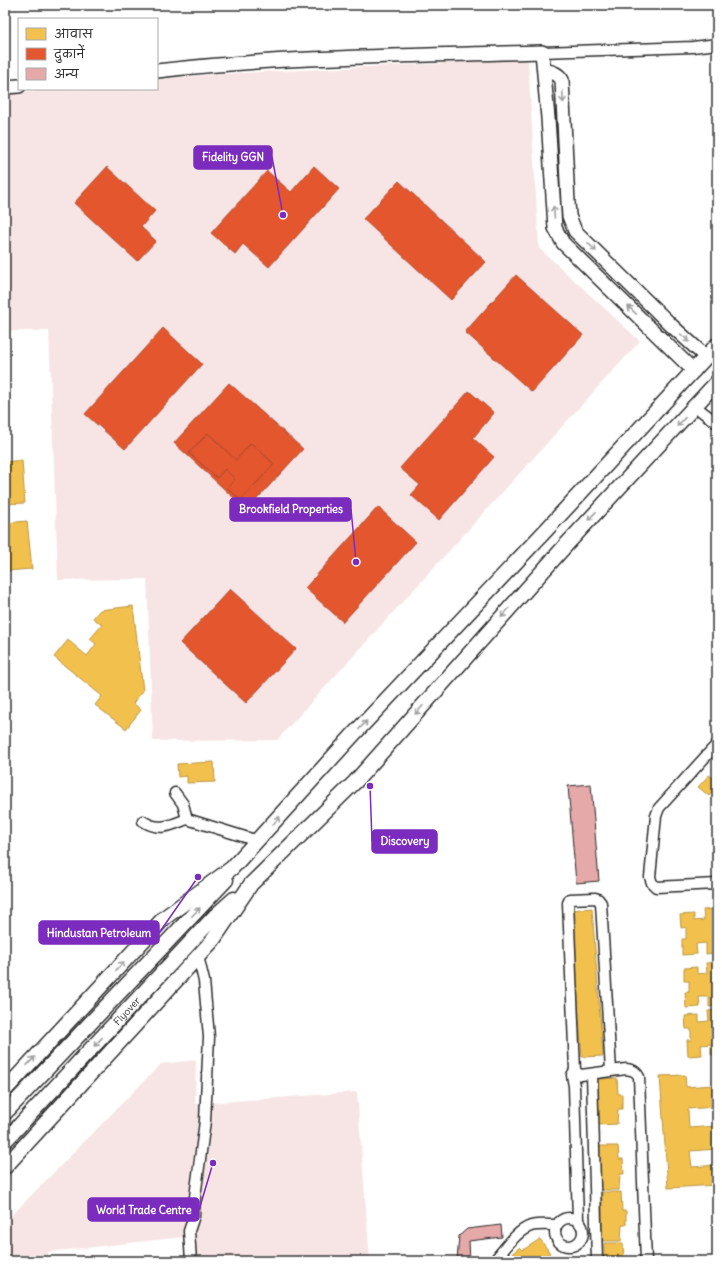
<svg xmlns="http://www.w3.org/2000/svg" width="722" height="1266" font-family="Delius,'Playpen Sans Deva',sans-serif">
  <rect width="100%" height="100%" fill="#fff"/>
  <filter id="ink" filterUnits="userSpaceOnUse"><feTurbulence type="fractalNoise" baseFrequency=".025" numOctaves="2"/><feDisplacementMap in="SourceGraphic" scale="8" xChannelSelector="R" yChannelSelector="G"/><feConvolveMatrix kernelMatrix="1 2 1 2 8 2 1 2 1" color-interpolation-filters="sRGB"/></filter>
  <g filter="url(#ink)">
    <path fill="#f7e5e5" d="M 528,59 L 539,248 L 640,341 L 277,740 L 153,741 L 147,579 L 58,580 L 49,331 L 5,331 L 5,93 L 51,89 L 157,89 L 157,79 L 218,74 Z
      M 196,1060 L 195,1104 L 357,1092 L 370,1261 L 194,1261 L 192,1236 L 48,1252 L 48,1261 L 5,1261 L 5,1222 L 161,1064 Z"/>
    <path fill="#f2c14e" stroke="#b69444" d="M 22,460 L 25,503 L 5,504 L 5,462 Z
      M 27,521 L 32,569 L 5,571 L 5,523 Z
      M 133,606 L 143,691 L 133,703 L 141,710 L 126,729 L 95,705 L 102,696 L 54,657 L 68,640 L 87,656 L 96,644 L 90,639 L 102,625 L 93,618 L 100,610 Z
      M 214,762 L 215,782 L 187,783 L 187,776 L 178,777 L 177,764 Z
      M 717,774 L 717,790 L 716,789 L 709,796 L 698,787 L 709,775 L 713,778 Z
      M 592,908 L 603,1056 L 582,1057 L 571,910 Z
      M 717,909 L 717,953 L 706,954 L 706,943 L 696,944 L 697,954 L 682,955 L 682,939 L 686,939 L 686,927 L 681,928 L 680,915 L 694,914 L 694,921 L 704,920 L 703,910 Z
      M 717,962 L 717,1006 L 709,1007 L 709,997 L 699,997 L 700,1007 L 686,1008 L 685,992 L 689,992 L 689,981 L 684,981 L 684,968 L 697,967 L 697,974 L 707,973 L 706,963 Z
      M 717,1010 L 717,1054 L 711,1055 L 711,1044 L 701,1045 L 702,1055 L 688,1056 L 687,1040 L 691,1040 L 691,1029 L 686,1029 L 685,1016 L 699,1015 L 699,1022 L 709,1021 L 708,1011 Z
      M 685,1075 L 686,1087 L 712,1085 L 714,1107 L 688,1109 L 689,1128 L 717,1126 L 717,1149 L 690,1151 L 692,1167 L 717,1165 L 717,1185 L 668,1188 L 660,1076 Z
      M 617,1078 L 618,1094 L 622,1094 L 622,1109 L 618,1109 L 617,1124 L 598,1125 L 598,1079 Z
      M 599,1146 L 618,1146 L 619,1159 L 623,1159 L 624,1174 L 620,1174 L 619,1190 L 600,1190 Z
      M 602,1192 L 621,1192 L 622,1211 L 626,1211 L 626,1225 L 622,1225 L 621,1241 L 602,1241 Z
      M 540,1239 L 550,1253 L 539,1261 L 508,1261 L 511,1259 L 509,1256 L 520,1247 L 523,1250 Z
      M 604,1243 L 623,1243 L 624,1261 L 604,1261 Z"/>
    <path fill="#e4572e" stroke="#ac4a2d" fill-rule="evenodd" d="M 314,166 L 339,189 L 269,267 L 243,244 L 235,254 L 211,233 L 267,171 L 291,192 Z
      M 107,167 L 155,211 L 141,227 L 156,241 L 137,261 L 74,203 Z
      M 399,181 L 486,262 L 451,300 L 363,219 Z
      M 516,275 L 583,335 L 532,392 L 465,332 Z
      M 163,328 L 202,364 L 125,449 L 85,414 Z
      M 229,383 L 303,449 L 247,510 L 174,443 ZM 208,433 L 236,460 L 251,443 L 274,464 L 241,500 L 227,488 L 235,479 L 225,469 L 217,478 L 189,453 Z
      M 469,391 L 494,413 L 473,438 L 494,457 L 439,520 L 411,495 L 420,485 L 400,468 Z
      M 208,433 L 236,460 L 251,443 L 274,464 L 241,500 L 227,488 L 235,479 L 225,469 L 217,478 L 189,453 Z
      M 378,507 L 416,542 L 343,622 L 305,588 Z
      M 230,589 L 296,649 L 246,703 L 180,643 Z"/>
    <path fill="#e4a9a8" stroke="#2b2b2b" d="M 591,784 L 599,881 L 576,883 L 568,786 Z
      M 501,1225 L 502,1237 L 469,1241 L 470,1261 L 457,1261 L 459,1236 L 467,1229 Z"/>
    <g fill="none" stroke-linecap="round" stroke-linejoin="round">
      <defs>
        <path id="minor" d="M 542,52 L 693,47 L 717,44
          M 696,407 L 717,423
          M 717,744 L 659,808 L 656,816 L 650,877 L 652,883 L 656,887 L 717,884
          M 175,793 L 183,804 L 187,819 L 258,841
          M 143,821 C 159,832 171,825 187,819
          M 575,1070 L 572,1075 L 574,1086 L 578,1220
          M 611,1071 L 601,903 L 598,899 L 595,898 L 570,899 L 568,903 L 575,1070 L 577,1073 L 581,1075 L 626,1069 C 633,1070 636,1071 639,1077 L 646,1261
          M 592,1074 L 597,1261
          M555 1232a14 14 0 1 1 28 0a14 14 0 1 1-28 0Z
          M 191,1261 L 189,1231 L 194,1216 L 195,1197 L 205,1121 L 209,1037 L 204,981 L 198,956
          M 494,1261 C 504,1250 516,1231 531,1226 C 539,1224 549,1225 557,1225"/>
        <path id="tertiary" d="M 544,70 C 552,72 558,73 562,80 L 568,202 L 569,216 L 575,231 L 672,326 L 706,357
          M 157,71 C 285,56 414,56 542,52 L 548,118 L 555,228 L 563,243 L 694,371
          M 5,87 L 19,86"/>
        <g id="secondary">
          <path d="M 5,1090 L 164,918 L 232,868 L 353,735 L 548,528 L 717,345"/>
          <path d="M 5,1113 L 226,880"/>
          <path id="s1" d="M 5,1141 L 215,916 L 234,899"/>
          <path d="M 5,1167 L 213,940 L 251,884 L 355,782 L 566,545 L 717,382"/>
        </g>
      </defs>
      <use href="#minor" stroke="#2b2b2b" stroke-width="13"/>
      <use href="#tertiary" stroke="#2b2b2b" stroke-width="16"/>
      <use href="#secondary" stroke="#2b2b2b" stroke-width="17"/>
      <use href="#minor" stroke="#fff" stroke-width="10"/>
      <use href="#tertiary" stroke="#fff" stroke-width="13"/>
      <use href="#secondary" stroke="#fff" stroke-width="14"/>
    </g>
    <defs><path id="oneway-shaft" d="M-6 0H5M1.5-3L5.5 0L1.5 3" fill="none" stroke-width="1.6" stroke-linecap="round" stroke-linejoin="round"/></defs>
    <g stroke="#a0a0a0">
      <use href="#oneway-shaft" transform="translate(563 97) rotate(87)"/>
      <use href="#oneway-shaft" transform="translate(554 212) rotate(-94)"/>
      <use href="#oneway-shaft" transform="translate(592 247) rotate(45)"/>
      <use href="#oneway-shaft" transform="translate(632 310) rotate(-136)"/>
      <use href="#oneway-shaft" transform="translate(685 338) rotate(42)"/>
      <use href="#oneway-shaft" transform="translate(681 422) rotate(133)"/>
      <use href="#oneway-shaft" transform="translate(592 516) rotate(133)"/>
      <use href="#oneway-shaft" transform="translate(505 613) rotate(132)"/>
      <use href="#oneway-shaft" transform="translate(419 710) rotate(132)"/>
      <use href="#oneway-shaft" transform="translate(363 725) rotate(-47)"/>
      <use href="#oneway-shaft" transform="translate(276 821) rotate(-48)"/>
      <use href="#oneway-shaft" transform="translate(196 912) rotate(-46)"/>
      <use href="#oneway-shaft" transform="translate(120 966) rotate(-47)"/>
      <use href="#oneway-shaft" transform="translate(98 1042) rotate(133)"/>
      <use href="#oneway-shaft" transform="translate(31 1061) rotate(-47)"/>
    </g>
  </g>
  <g text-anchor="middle" stroke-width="4" stroke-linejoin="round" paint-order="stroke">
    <g font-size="10" fill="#2b2b2b" stroke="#fff">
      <text dy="4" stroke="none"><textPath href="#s1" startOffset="178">Flyover</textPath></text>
    </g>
  </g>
  <path fill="none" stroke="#7b2cbf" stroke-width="1.5" d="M283 215L272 157M356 562L351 509M370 786L372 841M198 877L159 933M213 1163L199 1210"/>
  <g fill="#7b2cbf" stroke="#fff" stroke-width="1.5">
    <circle cx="283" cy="215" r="4"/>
    <circle cx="356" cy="562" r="4"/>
    <circle cx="370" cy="786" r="4"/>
    <circle cx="198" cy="877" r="4"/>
    <circle cx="213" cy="1163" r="4"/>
  </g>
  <g fill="#7b2cbf" stroke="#7b2cbf" stroke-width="1.5">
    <rect x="194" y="146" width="78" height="23" rx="4"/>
    <rect x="230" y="498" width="121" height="23" rx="4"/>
    <rect x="372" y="830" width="65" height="23" rx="4"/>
    <rect x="39" y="921" width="120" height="23" rx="4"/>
    <rect x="88" y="1198" width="111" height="23" rx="4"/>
  </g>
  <g font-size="11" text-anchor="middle" font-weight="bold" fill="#fff">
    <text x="233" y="161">Fidelity GGN</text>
    <text x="291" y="513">Brookfield Properties</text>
    <text x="405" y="845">Discovery</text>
    <text x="99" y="937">Hindustan Petroleum</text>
    <text x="144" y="1214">World Trade Centre</text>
  </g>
  <rect width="722" height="1266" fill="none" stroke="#fff" stroke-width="20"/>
  <rect x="10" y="10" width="702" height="1246" fill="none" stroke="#2b2b2b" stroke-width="1.5" filter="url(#ink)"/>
  <rect x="18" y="18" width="140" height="72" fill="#ffffff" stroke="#aaaaaa"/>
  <rect x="26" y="28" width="20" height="12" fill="#f2c14e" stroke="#aaaaaa"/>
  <text x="54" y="38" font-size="12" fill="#2b2b2b">आवास</text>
  <rect x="26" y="48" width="20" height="12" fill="#e4572e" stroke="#aaaaaa"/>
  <text x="54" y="58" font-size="12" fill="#2b2b2b">दुकानें</text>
  <rect x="26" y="68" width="20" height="12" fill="#e4a9a8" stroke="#aaaaaa"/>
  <text x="54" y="78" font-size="12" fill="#2b2b2b">अन्य</text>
</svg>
